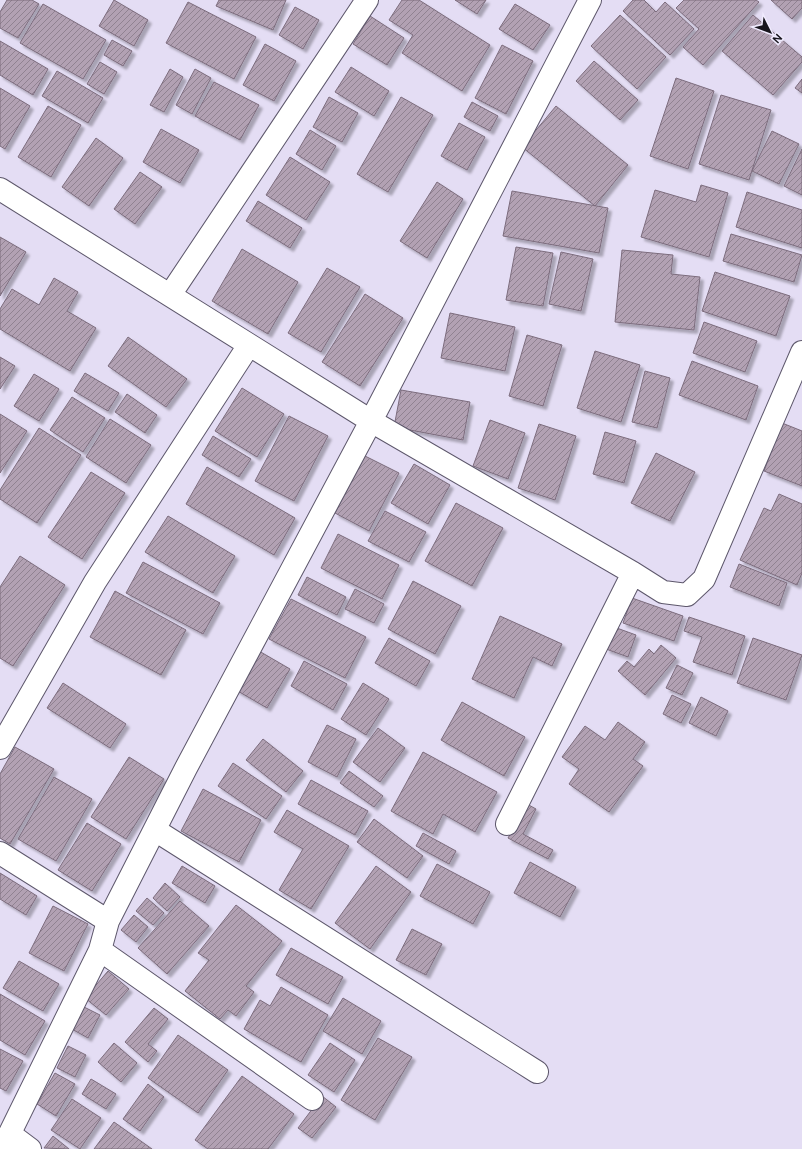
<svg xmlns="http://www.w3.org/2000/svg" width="802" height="1149" font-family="'DM Sans',sans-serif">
  <defs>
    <pattern id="building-hatch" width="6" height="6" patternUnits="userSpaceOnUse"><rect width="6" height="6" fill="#b2a1b3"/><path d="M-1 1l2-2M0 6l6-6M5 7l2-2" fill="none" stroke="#908291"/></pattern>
    <filter id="shadow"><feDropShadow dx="3.5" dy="3.5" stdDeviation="1" flood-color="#0004"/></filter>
  </defs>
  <rect width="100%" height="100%" fill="#e4ddf4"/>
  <path fill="url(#building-hatch)" stroke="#7c6c7d" filter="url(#shadow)" d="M 7,0 L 32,0 L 39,4 L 18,38 L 0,28 L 0,12 Z
    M 114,0 L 148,20 L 134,46 L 99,26 Z
    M 219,0 L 286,0 L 273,30 L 216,6 Z
    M 402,0 L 419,0 L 490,45 L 462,91 L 402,53 L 413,35 L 389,20 Z
    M 455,0 L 486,0 L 477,14 Z
    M 633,0 L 644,0 L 656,12 L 665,2 L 694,29 L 670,55 L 623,11 Z
    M 684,0 L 756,0 L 759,2 L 703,65 L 683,47 L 699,29 L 676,8 Z
    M 771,0 L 802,0 L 802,8 L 792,19 Z
    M 188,2 L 256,37 L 234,79 L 166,43 Z
    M 43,4 L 106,40 L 83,79 L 20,43 Z
    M 515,4 L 550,25 L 533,50 L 499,29 Z
    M 295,7 L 319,20 L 303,49 L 279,35 Z
    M 620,15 L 666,57 L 637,89 L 591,46 Z
    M 753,15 L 802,57 L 802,62 L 773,95 L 722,51 Z
    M 370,16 L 404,38 L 387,65 L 353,44 Z
    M 112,40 L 132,51 L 123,66 L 104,55 Z
    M 0,41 L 48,69 L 33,95 L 0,75 Z
    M 265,44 L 296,61 L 274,101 L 243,85 Z
    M 502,45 L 533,61 L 506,114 L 475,98 Z
    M 594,61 L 638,100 L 620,120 L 576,81 Z
    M 100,62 L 117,72 L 104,94 L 87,84 Z
    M 351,67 L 389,91 L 374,116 L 335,92 Z
    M 170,69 L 183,77 L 164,112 L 150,105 Z
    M 195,69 L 211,78 L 192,114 L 176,105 Z
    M 57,71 L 103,98 L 88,123 L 42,96 Z
    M 676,78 L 714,91 L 688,169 L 650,156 Z
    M 802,79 L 802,93 L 795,88 Z
    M 214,82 L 259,105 L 240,140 L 195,116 Z
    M 0,88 L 30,106 L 5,149 L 0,146 Z
    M 721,95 L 771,110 L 749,180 L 699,164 Z
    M 329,97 L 358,113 L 342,142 L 313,127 Z
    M 401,97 L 433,115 L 388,192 L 357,174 Z
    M 472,102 L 498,116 L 490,131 L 464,117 Z
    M 48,106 L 81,125 L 51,177 L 18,157 Z
    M 556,106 L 628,165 L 595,206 L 522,147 Z
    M 459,123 L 485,137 L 467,170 L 441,156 Z
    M 161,129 L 199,150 L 180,183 L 143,162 Z
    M 310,130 L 336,146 L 322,170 L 296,154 Z
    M 772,131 L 799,144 L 779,184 L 752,171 Z
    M 96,138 L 123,158 L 89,206 L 62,187 Z
    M 802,149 L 802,195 L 784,186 Z
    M 290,157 L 330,182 L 306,220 L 266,195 Z
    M 140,172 L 162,187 L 135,224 L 114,209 Z
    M 437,182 L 463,199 L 427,258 L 400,241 Z
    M 701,185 L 728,193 L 709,257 L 641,237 L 655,190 L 696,202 Z
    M 512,191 L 608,208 L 599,253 L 503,236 Z
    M 747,192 L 802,210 L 802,248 L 736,227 Z
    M 258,201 L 302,228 L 290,248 L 246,221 Z
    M 731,234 L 802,255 L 794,282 L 723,261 Z
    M 0,237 L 26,252 L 0,296 Z
    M 516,247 L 553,253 L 543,306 L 506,300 Z
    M 242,249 L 298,282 L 268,334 L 212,301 Z
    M 622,250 L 673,255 L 671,274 L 700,277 L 694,330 L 615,322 Z
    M 561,252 L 593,259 L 581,311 L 549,304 Z
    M 327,268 L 360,287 L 321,352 L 288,333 Z
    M 715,272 L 790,296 L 776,336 L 702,311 Z
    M 54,278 L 78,292 L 67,311 L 96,328 L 70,371 L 0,329 L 0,309 L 12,289 L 39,305 Z
    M 365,294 L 403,318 L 360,386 L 322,362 Z
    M 450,313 L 515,327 L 505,371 L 441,358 Z
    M 704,322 L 757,341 L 745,372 L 693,353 Z
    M 527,335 L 562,345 L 543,406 L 509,396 Z
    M 128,337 L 187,379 L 166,407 L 108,366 Z
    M 595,351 L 640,365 L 621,422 L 577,408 Z
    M 0,357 L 15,366 L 0,389 Z
    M 692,361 L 758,386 L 746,420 L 679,395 Z
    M 645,371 L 670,378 L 657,428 L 632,422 Z
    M 85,373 L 119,393 L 108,411 L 74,391 Z
    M 34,374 L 59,389 L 39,421 L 14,406 Z
    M 242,388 L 284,414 L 257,457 L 215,431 Z
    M 401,390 L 470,402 L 463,440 L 394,427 Z
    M 127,394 L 157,415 L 145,433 L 115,412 Z
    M 72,397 L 105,418 L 83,452 L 50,430 Z
    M 0,414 L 27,431 L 0,473 Z
    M 289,416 L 328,436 L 294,501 L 255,481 Z
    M 110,419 L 151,445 L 126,483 L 86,457 Z
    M 490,420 L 525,433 L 508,479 L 473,466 Z
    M 782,423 L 802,431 L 802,486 L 764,471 Z
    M 539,424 L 576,436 L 555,500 L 518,488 Z
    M 39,428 L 81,455 L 37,523 L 0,499 L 0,490 Z
    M 605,432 L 636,441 L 624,483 L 593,474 Z
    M 213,436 L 251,459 L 239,477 L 202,455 Z
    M 656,453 L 695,472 L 670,521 L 631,503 Z
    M 365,456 L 399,473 L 369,531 L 335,513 Z
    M 414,464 L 450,485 L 428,524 L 391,503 Z
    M 207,467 L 295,518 L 274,555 L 186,504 Z
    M 91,472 L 125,493 L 82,559 L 48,537 Z
    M 779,494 L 802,504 L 802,573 L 797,585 L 740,560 L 764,508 L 771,511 Z
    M 456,503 L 503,528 L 472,586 L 425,561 Z
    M 385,511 L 426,532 L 409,562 L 368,541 Z
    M 168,516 L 235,556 L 213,593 L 145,552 Z
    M 338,534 L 399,565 L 382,599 L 321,568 Z
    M 20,556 L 65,585 L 13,666 L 0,658 L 0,587 Z
    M 143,562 L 220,603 L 203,634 L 126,593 Z
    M 739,564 L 787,583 L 779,606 L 730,587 Z
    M 307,577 L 346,597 L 337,615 L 298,595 Z
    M 413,581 L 461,606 L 435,654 L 388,629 Z
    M 355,589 L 384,604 L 374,623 L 345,609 Z
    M 115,591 L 186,630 L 161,675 L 90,637 Z
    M 632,598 L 683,616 L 674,641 L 623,623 Z
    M 291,599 L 366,637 L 345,678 L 269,639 Z
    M 500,616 L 562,644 L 552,666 L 533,657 L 514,698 L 472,679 Z
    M 689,617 L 745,636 L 732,675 L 693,662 L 702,637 L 684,631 Z
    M 614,627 L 636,635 L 628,657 L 606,649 Z
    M 389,638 L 430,661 L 416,686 L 375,663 Z
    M 753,638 L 802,655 L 786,700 L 737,683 Z
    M 661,645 L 676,658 L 645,695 L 618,671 L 627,661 L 634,667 L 649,649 L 654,654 Z
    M 259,651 L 290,669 L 267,708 L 236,690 Z
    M 304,661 L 347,684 L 333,710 L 291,686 Z
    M 677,665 L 693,673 L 682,695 L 666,688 Z
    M 63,683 L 126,724 L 110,748 L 47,708 Z
    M 363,683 L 389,699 L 366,735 L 341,719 Z
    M 672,695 L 691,704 L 681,723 L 663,714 Z
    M 701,697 L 728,711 L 716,736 L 689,723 Z
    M 462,702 L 525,737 L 504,776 L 441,740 Z
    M 618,722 L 645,742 L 633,759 L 643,766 L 609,812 L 569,784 L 579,769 L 562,757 L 585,726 L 605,740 Z
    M 327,725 L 356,739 L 337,777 L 308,762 Z
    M 378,728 L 405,748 L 380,782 L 353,762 Z
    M 263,739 L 303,771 L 286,792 L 246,760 Z
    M 15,747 L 54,769 L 10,844 L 0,838 L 0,774 Z
    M 423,752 L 497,792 L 475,832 L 443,814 L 433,834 L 391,811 Z
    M 129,757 L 164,779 L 126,839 L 91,817 Z
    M 233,763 L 282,796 L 266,819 L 218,786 Z
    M 349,771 L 383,796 L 374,807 L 340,783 Z
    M 54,777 L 92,799 L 56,861 L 18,839 Z
    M 311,780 L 368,811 L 355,835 L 298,804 Z
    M 203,789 L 261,820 L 239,862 L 181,831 Z
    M 527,804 L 536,809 L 523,834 L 553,850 L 548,859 L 508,838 Z
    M 287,810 L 349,846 L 311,909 L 279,890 L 303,849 L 274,832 Z
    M 374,819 L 423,856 L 407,878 L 357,842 Z
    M 87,823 L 121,844 L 92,891 L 58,870 Z
    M 423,833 L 456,851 L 449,864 L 416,846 Z
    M 530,862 L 576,887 L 560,917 L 514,893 Z
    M 437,864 L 490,892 L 473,924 L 420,896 Z
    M 182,866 L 215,886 L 205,903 L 172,883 Z
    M 376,866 L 411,892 L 370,949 L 335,923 Z
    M 0,873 L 37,896 L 26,915 L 0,899 Z
    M 165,883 L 180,897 L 167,911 L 153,898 Z
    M 147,898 L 164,913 L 153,925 L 136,911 Z
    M 180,901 L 209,926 L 167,974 L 138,948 Z
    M 236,905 L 282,941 L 246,986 L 254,992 L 236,1016 L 228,1010 L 220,1019 L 185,991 L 209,960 L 198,953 Z
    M 53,906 L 88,924 L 64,971 L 29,953 Z
    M 134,915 L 148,927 L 136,942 L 121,930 Z
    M 412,929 L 442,944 L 426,975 L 396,960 Z
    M 291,948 L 343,977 L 328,1004 L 276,975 Z
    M 19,961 L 59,984 L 43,1011 L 3,988 Z
    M 108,971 L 129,989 L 106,1015 L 85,998 Z
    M 281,987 L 328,1015 L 301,1062 L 244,1029 L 260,1000 L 270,1006 Z
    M 0,994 L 45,1021 L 25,1055 L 0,1040 Z
    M 343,998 L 381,1021 L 362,1054 L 323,1031 Z
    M 82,1006 L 100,1015 L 88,1038 L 70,1028 Z
    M 154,1008 L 168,1019 L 148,1044 L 157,1051 L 148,1062 L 125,1042 Z
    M 178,1035 L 228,1070 L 198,1113 L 148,1078 Z
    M 378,1038 L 412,1057 L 375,1120 L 341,1100 Z
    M 114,1043 L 137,1063 L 121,1082 L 98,1062 Z
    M 330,1043 L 355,1060 L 334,1092 L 308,1075 Z
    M 68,1046 L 86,1055 L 75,1077 L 57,1068 Z
    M 0,1049 L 23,1061 L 6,1091 L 0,1088 Z
    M 55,1073 L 75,1084 L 56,1116 L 37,1104 Z
    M 242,1076 L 294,1114 L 268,1149 L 208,1149 L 195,1140 Z
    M 91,1079 L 116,1094 L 106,1109 L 82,1094 Z
    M 148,1084 L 164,1097 L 140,1131 L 123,1119 Z
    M 322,1096 L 336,1107 L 312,1138 L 298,1128 Z
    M 72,1099 L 101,1118 L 80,1149 L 51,1130 Z
    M 114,1122 L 152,1149 L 94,1149 Z
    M 53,1136 L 69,1149 L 44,1148 Z"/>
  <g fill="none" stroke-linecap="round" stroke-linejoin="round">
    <defs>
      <path id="minor" d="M 0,189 L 371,421 L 633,573 L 663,592 L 687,595 L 704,579 L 802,352
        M 170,295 L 367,0
        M 0,748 L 95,582 L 249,345
        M 507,824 L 633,573
        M 155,830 L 537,1072
        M 0,853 L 108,921
        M 100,950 L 312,1099
        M 10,1134 L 30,1149
        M 2,1149 L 100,950 L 108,921 L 186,768 L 371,421 L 590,0"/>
    </defs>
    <use href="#minor" stroke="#5d576b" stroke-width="24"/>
    <use href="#minor" stroke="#fff" stroke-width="22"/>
  </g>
  <g transform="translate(770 32) rotate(132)" stroke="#f0ebfe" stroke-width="3" paint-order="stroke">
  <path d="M0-3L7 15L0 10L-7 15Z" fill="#17141c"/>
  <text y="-6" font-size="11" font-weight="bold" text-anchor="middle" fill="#17141c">N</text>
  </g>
</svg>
